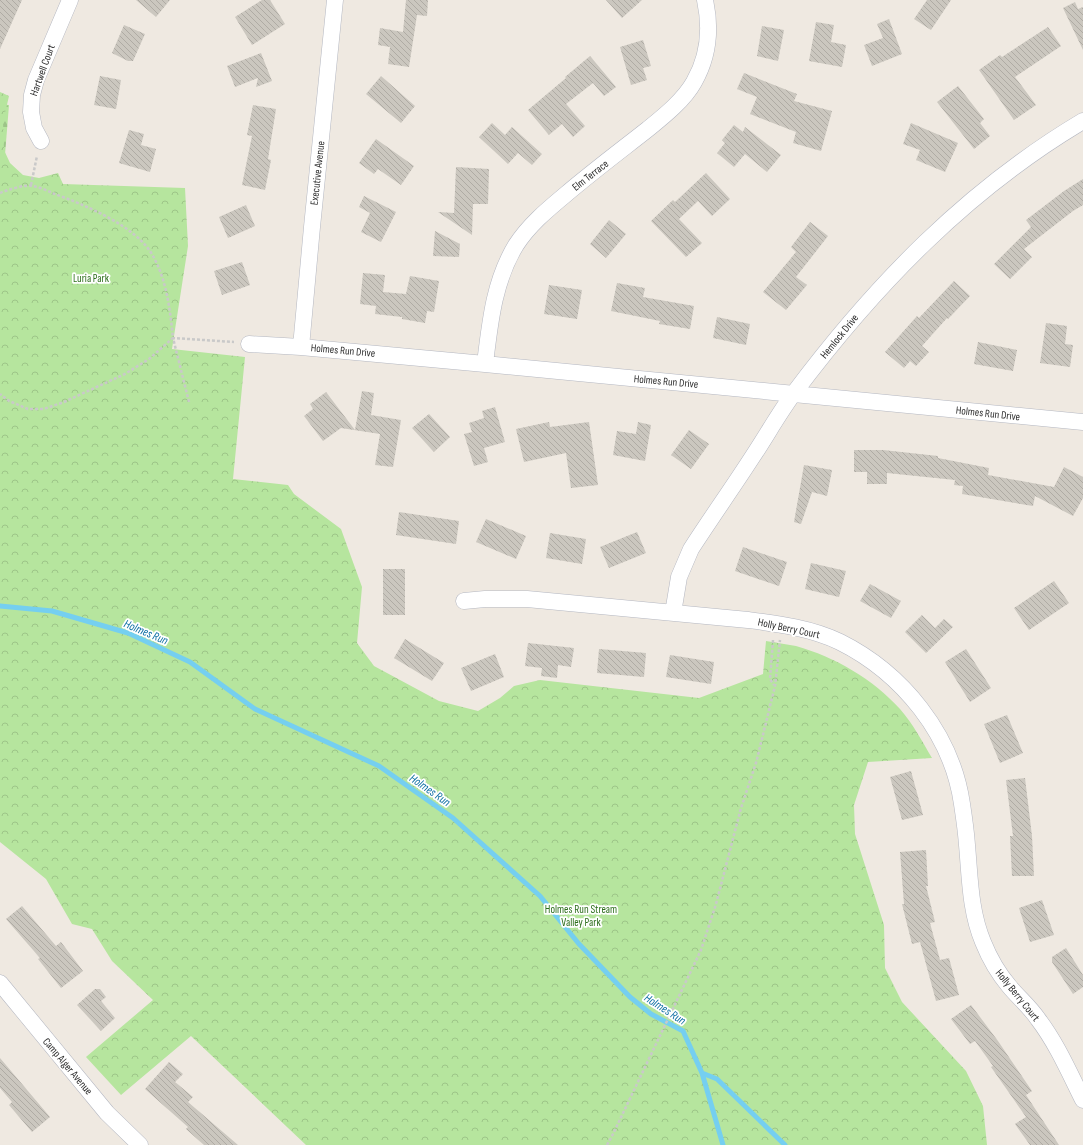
<svg xmlns="http://www.w3.org/2000/svg" width="1083" height="1145" font-family="'Sofia Sans Condensed',sans-serif">
  <defs>
    <pattern id="forest-firs" width="22" height="20" patternUnits="userSpaceOnUse"><rect width="22" height="20" fill="#b6e59e"/><path d="M5 1l3.5 6h-7zM16 11l3.5 6h-7z" fill="#9dc588"/></pattern>
    <pattern id="park-crowns" width="20" height="18" patternUnits="userSpaceOnUse"><rect width="20" height="18" fill="#b6e59e"/><path d="M2 6a3 3 0 1 1 6 0M12 15a3 3 0 1 1 6 0" fill="none" stroke="#9dc588"/></pattern>
    <pattern id="building-back-hatch" width="6" height="6" patternUnits="userSpaceOnUse"><rect width="6" height="6" fill="#cbc7bf"/><path d="M-1 5l2 2M0 0l6 6M5-1l2 2" fill="none" stroke="#afaba4"/></pattern>
  </defs>
  <rect width="100%" height="100%" fill="#efe9e1"/>
  <path fill="url(#forest-firs)" d="M 0,104 L 9,105 L 2,192 Z"/>
  <path fill="url(#park-crowns)" d="M 0,92 L 9,96 L 3,122 L 4,150 L 10,163 L 23,175 L 39,178 L 58,173 L 63,184 L 185,188 L 188,246 L 172,349 L 245,357 L 233,479 L 288,485 L 294,494 L 341,529 L 362,587 L 357,643 L 374,666 L 439,701 L 478,711 L 500,698 L 514,686 L 540,680 L 699,698 L 763,674 L 766,641 C 776,643 786,644 796,646 C 835,657 873,679 900,709 C 913,724 922,741 932,758 L 868,762 L 854,805 L 855,834 L 884,925 L 885,968 L 902,1002 L 966,1071 L 983,1106 L 987,1145 L 306,1145 L 191,1036 L 121,1095 L 86,1057 L 153,1000 L 112,961 L 92,929 L 72,924 L 46,879 L 0,842 Z"/>
  <g fill="none" stroke-linecap="round" stroke-linejoin="round">
    <path stroke="#75cff0" stroke-width="5" d="M 0,606 L 52,611 L 128,633 L 190,662 L 255,709 L 379,766 L 453,818 L 540,896 L 579,944 L 630,997 L 651,1014 L 683,1031 L 702,1073 L 723,1145
      M 702,1073 L 717,1079 L 785,1145"/>
  </g>
  <path fill="url(#building-back-hatch)" d="M 0,0 L 22,0 L 0,49 Z
    M 136,0 L 170,0 L 156,17 Z
    M 262,0 L 270,0 L 285,24 L 252,45 L 235,17 Z
    M 406,0 L 428,0 L 427,16 L 417,15 L 409,67 L 388,64 L 390,47 L 378,45 L 380,28 L 403,32 Z
    M 606,0 L 642,0 L 622,18 Z
    M 927,0 L 951,0 L 931,30 L 914,19 Z
    M 1075,2 L 1078,9 L 1083,7 L 1083,50 L 1063,8 Z
    M 889,19 L 902,54 L 872,66 L 864,45 L 883,38 L 877,24 Z
    M 816,22 L 834,25 L 831,42 L 846,45 L 842,67 L 809,61 Z
    M 124,25 L 145,34 L 133,61 L 128,61 L 112,53 Z
    M 762,26 L 784,30 L 778,61 L 757,56 Z
    M 1048,27 L 1061,46 L 1015,77 L 1036,105 L 1014,120 L 979,70 L 1000,55 L 1002,57 Z
    M 643,40 L 651,66 L 643,68 L 647,80 L 631,85 L 620,47 Z
    M 261,53 L 272,81 L 256,87 L 258,78 L 235,87 L 227,66 Z
    M 590,56 L 616,87 L 604,96 L 593,83 L 566,104 L 585,126 L 573,137 L 562,124 L 549,135 L 528,110 L 566,78 L 565,77 Z
    M 744,73 L 797,94 L 794,101 L 832,111 L 821,151 L 793,143 L 796,132 L 750,114 L 757,97 L 737,89 Z
    M 100,76 L 121,80 L 116,109 L 94,105 Z
    M 381,76 L 415,106 L 401,123 L 366,94 Z
    M 958,86 L 984,119 L 980,123 L 990,136 L 974,149 L 937,102 Z
    M 253,105 L 276,109 L 268,159 L 271,160 L 265,190 L 242,185 L 252,136 L 247,135 Z
    M 492,123 L 505,135 L 512,127 L 542,154 L 532,165 L 518,153 L 508,164 L 479,137 Z
    M 911,123 L 958,143 L 945,172 L 916,160 L 920,150 L 903,144 Z
    M 734,125 L 743,132 L 745,127 L 781,155 L 767,172 L 745,154 L 734,167 L 717,153 L 725,143 L 722,140 Z
    M 129,130 L 144,134 L 141,145 L 156,149 L 150,172 L 119,163 Z
    M 376,139 L 414,166 L 401,185 L 378,169 L 374,174 L 359,163 Z
    M 456,167 L 489,169 L 488,204 L 473,204 L 472,235 L 438,212 L 454,213 Z
    M 706,173 L 730,199 L 712,216 L 698,201 L 679,219 L 702,243 L 686,257 L 651,221 L 673,200 L 675,202 Z
    M 1083,179 L 1083,205 L 1073,211 L 1024,249 L 1032,257 L 1010,279 L 994,264 L 1031,227 L 1026,220 L 1064,191 Z
    M 364,196 L 396,212 L 381,242 L 361,232 L 370,213 L 359,207 Z
    M 246,205 L 255,226 L 228,238 L 219,217 Z
    M 609,220 L 626,234 L 606,258 L 590,244 Z
    M 810,222 L 828,236 L 796,277 L 807,285 L 786,310 L 763,292 L 796,252 L 791,247 Z
    M 435,231 L 460,244 L 459,257 L 433,256 Z
    M 242,262 L 250,285 L 222,295 L 214,271 Z
    M 363,273 L 385,275 L 383,292 L 406,294 L 410,276 L 439,281 L 434,312 L 427,311 L 425,323 L 402,319 L 402,317 L 375,314 L 376,306 L 360,304 Z
    M 954,281 L 970,296 L 948,319 L 947,318 L 922,346 L 929,352 L 916,366 L 910,361 L 904,368 L 885,352 L 917,316 L 919,318 Z
    M 617,283 L 645,288 L 643,297 L 694,306 L 690,329 L 659,324 L 660,321 L 611,311 Z
    M 549,285 L 582,290 L 577,319 L 544,314 Z
    M 717,317 L 750,324 L 746,345 L 713,338 Z
    M 1046,323 L 1067,326 L 1065,344 L 1073,345 L 1070,367 L 1040,363 Z
    M 978,342 L 1017,350 L 1013,371 L 974,364 Z
    M 362,391 L 374,393 L 371,415 L 401,420 L 393,467 L 375,465 L 380,434 L 341,428 L 323,441 L 304,416 L 313,409 L 310,404 L 326,392 L 355,430 Z
    M 495,407 L 505,442 L 484,448 L 488,462 L 474,466 L 464,434 L 472,432 L 469,423 L 484,418 L 482,411 Z
    M 429,414 L 450,437 L 434,452 L 412,428 Z
    M 549,422 L 550,427 L 589,422 L 598,485 L 571,488 L 566,453 L 524,462 L 516,429 Z
    M 638,422 L 651,425 L 645,461 L 613,455 L 617,431 L 636,434 Z
    M 689,430 L 709,444 L 691,469 L 671,455 Z
    M 854,450 L 883,450 L 938,456 L 938,458 L 989,468 L 988,475 L 1054,487 L 1064,467 L 1083,477 L 1083,498 L 1073,516 L 1035,496 L 1033,506 L 962,494 L 963,486 L 954,485 L 955,480 L 887,473 L 887,484 L 867,484 L 867,472 L 854,472 Z
    M 804,465 L 832,470 L 827,496 L 812,492 L 801,524 L 794,522 Z
    M 399,512 L 459,521 L 456,544 L 396,535 Z
    M 486,519 L 526,536 L 516,559 L 476,542 Z
    M 637,532 L 646,553 L 609,568 L 600,547 Z
    M 550,533 L 586,539 L 582,564 L 546,558 Z
    M 743,547 L 787,562 L 779,586 L 735,571 Z
    M 811,563 L 846,571 L 839,597 L 805,589 Z
    M 383,569 L 405,569 L 405,615 L 383,615 Z
    M 1054,581 L 1069,603 L 1029,630 L 1014,608 Z
    M 870,584 L 901,601 L 891,618 L 860,601 Z
    M 922,615 L 935,628 L 944,619 L 953,627 L 926,653 L 905,632 Z
    M 405,639 L 444,663 L 432,681 L 394,658 Z
    M 528,643 L 574,648 L 571,667 L 558,665 L 557,678 L 541,676 L 542,668 L 525,666 Z
    M 599,649 L 646,653 L 644,677 L 597,673 Z
    M 966,649 L 991,688 L 970,702 L 945,662 Z
    M 495,654 L 504,677 L 471,691 L 461,668 Z
    M 670,655 L 714,662 L 711,684 L 666,677 Z
    M 1007,715 L 1023,753 L 1000,763 L 984,724 Z
    M 911,771 L 923,815 L 902,820 L 890,777 Z
    M 1025,778 L 1032,836 L 1034,876 L 1012,876 L 1010,836 L 1013,836 L 1006,780 Z
    M 926,850 L 928,886 L 926,886 L 935,922 L 930,923 L 940,960 L 949,958 L 959,995 L 936,1001 L 920,942 L 912,944 L 902,904 L 904,904 L 900,852 Z
    M 1042,900 L 1054,935 L 1030,942 L 1019,908 Z
    M 22,906 L 56,946 L 61,942 L 83,971 L 61,988 L 38,959 L 40,958 L 6,919 Z
    M 1066,948 L 1083,975 L 1083,987 L 1073,994 L 1052,962 L 1052,957 Z
    M 95,989 L 100,989 L 106,997 L 101,1001 L 115,1018 L 101,1031 L 77,1005 Z
    M 971,1005 L 998,1041 L 1032,1091 L 1026,1095 L 1059,1145 L 1030,1145 L 1015,1124 L 1026,1117 L 991,1067 L 993,1066 L 975,1041 L 970,1044 L 951,1019 Z
    M 0,1058 L 50,1117 L 32,1132 L 9,1105 L 12,1102 L 0,1088 Z
    M 169,1062 L 183,1074 L 175,1082 L 193,1097 L 188,1102 L 238,1145 L 204,1145 L 186,1129 L 188,1127 L 145,1089 Z"/>
  <g fill="none" stroke-linecap="round" stroke-linejoin="round">
    <defs>
      <path id="minor" d="M 41,141 L 34,128 L 31,112 L 32,95 L 36,80 L 70,0
        M 249,344 L 301,347 L 485,364 L 1083,422
        M 301,347 L 312,227 L 335,0
        M 485,364 C 490,322 494,281 516,245 C 529,225 547,210 565,195 C 592,172 620,151 648,129 C 664,116 684,100 694,82 C 709,56 711,28 705,0
        M 464,601 L 485,599 L 527,599 L 748,620 C 779,624 811,628 840,642 C 902,673 952,734 962,804 C 964,817 966,831 967,845 C 970,878 970,911 983,942 C 989,957 998,973 1009,986 C 1018,997 1030,1007 1038,1019 C 1057,1044 1069,1072 1083,1100
        M 673,613 L 679,577 L 691,549 C 711,518 733,487 753,456 C 767,435 779,413 794,393 C 875,285 967,190 1083,121
        M 0,983 L 107,1113 L 140,1145"/>
    </defs>
    <use href="#minor" stroke="#b4b7c1" stroke-width="17"/>
    <path stroke="#c9c9c9" stroke-width="2.5" stroke-dasharray="3 2" stroke-linecap="butt" d="M 31,185 L 37,156
      M 0,193 C 7,190 26,184 32,186 C 39,187 46,190 52,193 C 83,204 137,226 153,256 C 167,281 170,310 173,338 L 149,359 L 125,374 L 64,402 L 44,409 L 28,409 L 9,401 L 0,394
      M 189,402 L 173,338 L 234,342
      M 773,640 L 770,679 L 774,685
      M 607,1145 L 613,1134 L 701,950 L 716,904 L 741,808 L 756,763 L 775,686 L 780,640"/>
    <use href="#minor" stroke="#fff" stroke-width="16"/>
  </g>
  <g text-anchor="middle" stroke-width="3.5" stroke-linejoin="round" paint-order="stroke">
    <g font-size="11" fill="#2e2e2e" stroke="#fff">
      <text transform="translate(42 70) rotate(-70)" y="4">Hartwell Court</text>
      <text transform="translate(317 173) rotate(-84)" y="4">Executive Avenue</text>
      <text transform="translate(590 175) rotate(-38)" y="4">Elm Terrace</text>
      <text transform="translate(839 336) rotate(-51)" y="4">Hemlock Drive</text>
      <text transform="translate(343 350) rotate(5)" y="4">Holmes Run Drive</text>
      <text transform="translate(666 381) rotate(5)" y="4">Holmes Run Drive</text>
      <text transform="translate(988 413) rotate(6)" y="4">Holmes Run Drive</text>
      <text transform="translate(789 628) rotate(12)" y="4">Holly Berry Court</text>
      <text transform="translate(1018 995) rotate(51)" y="4">Holly Berry Court</text>
      <text transform="translate(68 1066) rotate(50)" y="4">Camp Alger Avenue</text>
    </g>
    <g font-size="11" fill="#2c6e1b" stroke="#fff">
      <text x="91" y="282">Luria Park</text>
      <text x="581" y="913">Holmes Run Stream<tspan x="581" dy="13">Valley Park</tspan></text>
    </g>
    <g font-size="12" font-style="italic" fill="#0d6fa3" stroke="#fff">
      <text transform="translate(146 632) rotate(23)" y="4">Holmes Run</text>
      <text transform="translate(430 790) rotate(35)" y="4">Holmes Run</text>
      <text transform="translate(665 1009) rotate(33)" y="4">Holmes Run</text>
    </g>
  </g>
</svg>
